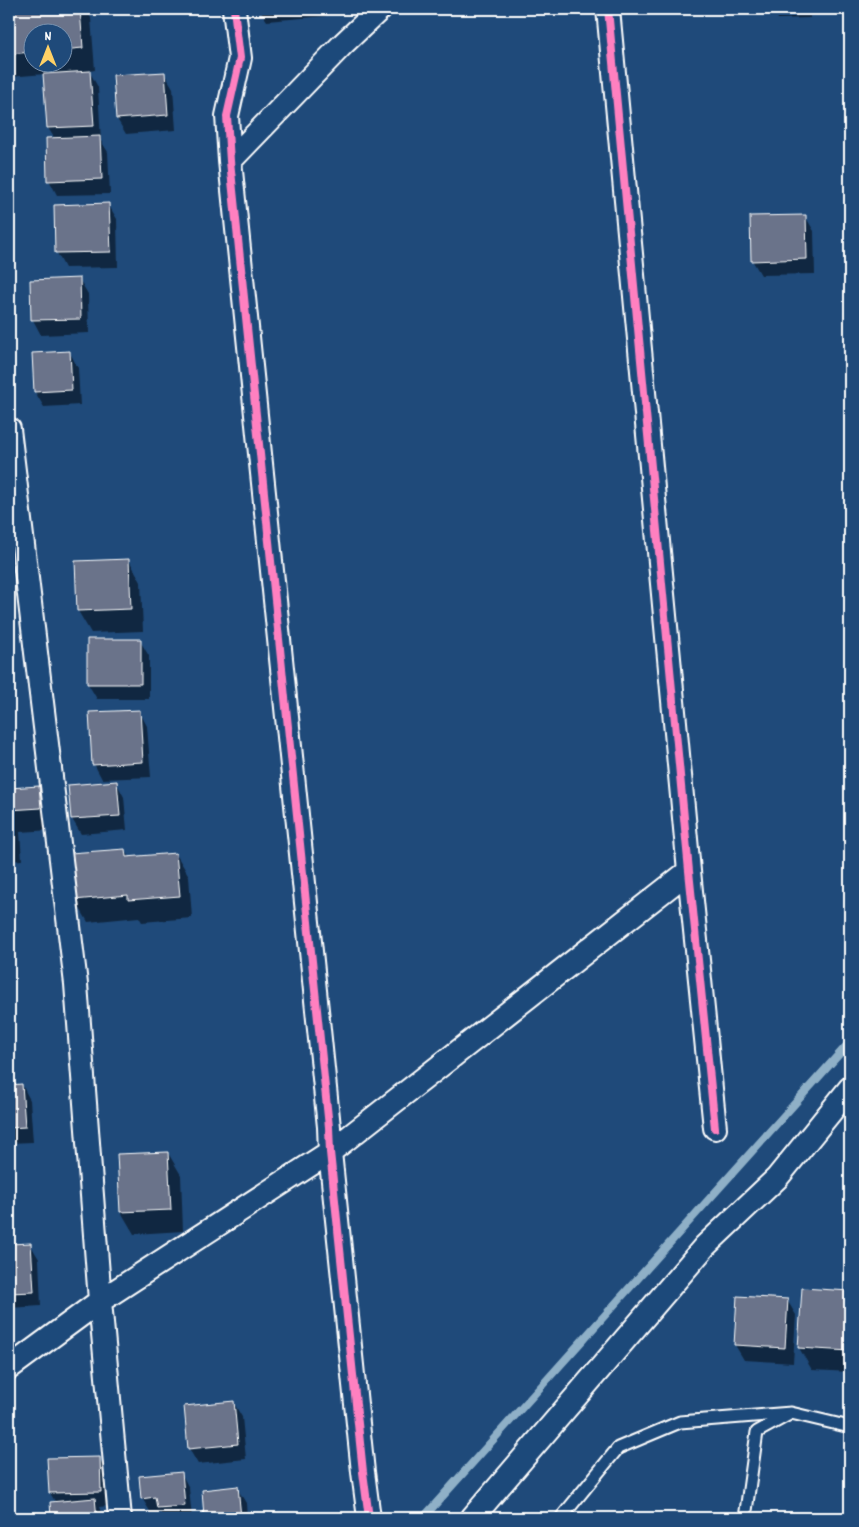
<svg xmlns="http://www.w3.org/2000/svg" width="859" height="1527" font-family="Dekko,sans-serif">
  <rect width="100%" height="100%" fill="#1f4a7a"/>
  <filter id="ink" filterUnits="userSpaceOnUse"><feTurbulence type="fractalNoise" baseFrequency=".02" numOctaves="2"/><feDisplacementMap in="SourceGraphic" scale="10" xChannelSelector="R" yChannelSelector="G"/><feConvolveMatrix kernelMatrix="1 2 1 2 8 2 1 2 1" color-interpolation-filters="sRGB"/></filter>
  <g filter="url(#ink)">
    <path fill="#0007" fill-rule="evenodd" d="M 9,9 L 86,9 L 91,18 L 95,70 L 89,71 L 98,87 L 101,141 L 108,152 L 110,194 L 57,195 L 49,180 L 55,139 L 48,128 L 45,74 L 9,77 ZM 32,32 L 62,32 L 62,62 L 32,62 Z
      M 259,9 L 325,9 L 326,16 L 267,21 Z
      M 774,9 L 810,9 L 810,18 L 778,19 Z
      M 164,73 L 173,88 L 176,130 L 126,134 L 117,119 Z
      M 108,204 L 117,219 L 118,267 L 65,268 L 57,253 L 55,206 Z
      M 805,216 L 814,231 L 815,274 L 761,275 L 752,260 Z
      M 79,279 L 88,294 L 89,333 L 41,335 L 33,320 L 31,281 Z
      M 70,353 L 78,368 L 80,405 L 44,407 L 35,392 Z
      M 9,534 L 11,538 L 13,559 L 9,559 Z
      M 129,560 L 141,582 L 143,631 L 91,633 L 78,611 Z
      M 140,641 L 149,656 L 149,699 L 97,699 L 88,684 Z
      M 139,711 L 147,726 L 151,777 L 102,779 L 94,764 Z
      M 116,782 L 124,797 L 127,830 L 81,834 L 72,819 L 69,786 Z
      M 38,787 L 51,809 L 52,830 L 20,832 L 22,860 L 9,861 L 9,790 Z
      M 125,850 L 129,858 L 176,854 L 189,876 L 192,918 L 142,922 L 139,917 L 88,922 L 75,900 Z
      M 9,969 L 12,1007 L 9,1007 Z
      M 22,1085 L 30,1100 L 33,1142 L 9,1143 L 9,1086 Z
      M 168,1153 L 181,1175 L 183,1231 L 134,1234 L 121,1212 L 118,1156 Z
      M 30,1244 L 39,1259 L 41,1306 L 9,1308 L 9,1245 Z
      M 803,1289 L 850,1292 L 850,1372 L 812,1370 L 799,1348 Z
      M 787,1300 L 796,1315 L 793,1363 L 744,1360 L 735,1345 Z
      M 233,1402 L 242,1417 L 246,1459 L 198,1464 L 189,1449 L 185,1407 Z
      M 99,1458 L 108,1473 L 109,1506 L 99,1507 L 103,1518 L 53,1518 L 51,1504 L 56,1503 L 50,1493 L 49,1460 Z
      M 181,1473 L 189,1488 L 192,1518 L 164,1518 L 160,1512 L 151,1513 L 142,1498 Z
      M 237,1488 L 246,1503 L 247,1518 L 205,1518 L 203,1491 Z"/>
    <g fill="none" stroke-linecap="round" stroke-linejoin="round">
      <path stroke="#8fb0c7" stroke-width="8" d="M 423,1518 L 850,1042"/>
    </g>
    <path fill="#6a738a" stroke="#fff" d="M 9,9 L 80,9 L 83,48 L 62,50 L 62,32 L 32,32 L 32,52 L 9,54 Z
      M 773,9 L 807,9 L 807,11 L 773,12 Z
      M 90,71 L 94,126 L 47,128 L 43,74 Z
      M 165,72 L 168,115 L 116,119 L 113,75 Z
      M 100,136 L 102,179 L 47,181 L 46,138 Z
      M 109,203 L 111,252 L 55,253 L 54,205 Z
      M 806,215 L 807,259 L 751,261 L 750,216 Z
      M 80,278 L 81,319 L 31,320 L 30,280 Z
      M 70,351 L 72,390 L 34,392 L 32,353 Z
      M 129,559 L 131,609 L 77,611 L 75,561 Z
      M 87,639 L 141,639 L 141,684 L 87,684 Z
      M 140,710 L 143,762 L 92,765 L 89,712 Z
      M 117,781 L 120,816 L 71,819 L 68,785 Z
      M 39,786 L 41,808 L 9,810 L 9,788 Z
      M 125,849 L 126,857 L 176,853 L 180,896 L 128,900 L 128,895 L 74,900 L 70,853 Z
      M 22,1084 L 25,1127 L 9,1128 L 9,1085 Z
      M 168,1152 L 171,1210 L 120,1212 L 117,1154 Z
      M 31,1243 L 34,1292 L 9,1293 L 9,1244 Z
      M 802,1288 L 850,1291 L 850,1351 L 798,1348 Z
      M 737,1296 L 788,1299 L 785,1348 L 734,1345 Z
      M 234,1401 L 238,1444 L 188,1449 L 184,1406 Z
      M 100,1457 L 101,1492 L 49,1493 L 47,1458 Z
      M 182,1472 L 185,1506 L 157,1508 L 155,1497 L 141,1499 L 139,1476 Z
      M 238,1486 L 241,1518 L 204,1518 L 202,1490 Z
      M 95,1498 L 97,1518 L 51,1518 L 50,1502 Z"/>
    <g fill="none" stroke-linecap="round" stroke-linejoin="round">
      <defs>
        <path id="lane" d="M 561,1518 L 618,1448 L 680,1422 L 791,1413 L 850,1427
          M 745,1518 L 757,1432 L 788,1415"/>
        <path id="street" d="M 234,9 L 240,58 L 227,116 L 230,161 L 329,1127 L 330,1152 L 363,1472 L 369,1518
          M 608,9 L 689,871 L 715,1128
          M 230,161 L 343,44 L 380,9
          M 9,429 L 76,984 L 100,1301 L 120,1518
          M 9,1368 L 100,1301 L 330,1152 L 689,871
          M 472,1518 L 705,1246 L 777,1178 L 850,1088"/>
      </defs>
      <use href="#lane" stroke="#fff" stroke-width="15"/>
      <use href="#street" stroke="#fff" stroke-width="26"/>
      <use href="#lane" stroke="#1f4a7a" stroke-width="11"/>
      <use href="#street" stroke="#1f4a7a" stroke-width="22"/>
      <defs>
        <path id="cycleway" d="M 234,9 L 240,58 L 227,116 L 230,161 L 329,1127 L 330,1152 L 363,1472 L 369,1518
          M 608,9 L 689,871 L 715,1128"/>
      </defs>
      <use href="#cycleway" stroke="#1f4a7a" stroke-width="11"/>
      <use href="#cycleway" stroke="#ff80c0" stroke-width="8"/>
    </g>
  </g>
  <rect width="859" height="1527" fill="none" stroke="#1f4a7a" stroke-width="30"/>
  <rect x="15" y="15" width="829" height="1497" fill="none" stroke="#fff" stroke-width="2" filter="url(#ink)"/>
  <g transform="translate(48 48)"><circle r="24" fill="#1f4a7a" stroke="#7992af"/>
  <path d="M0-4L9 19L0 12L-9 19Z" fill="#ffd166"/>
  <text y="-8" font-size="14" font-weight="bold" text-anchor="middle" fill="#ffffff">N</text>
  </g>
</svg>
